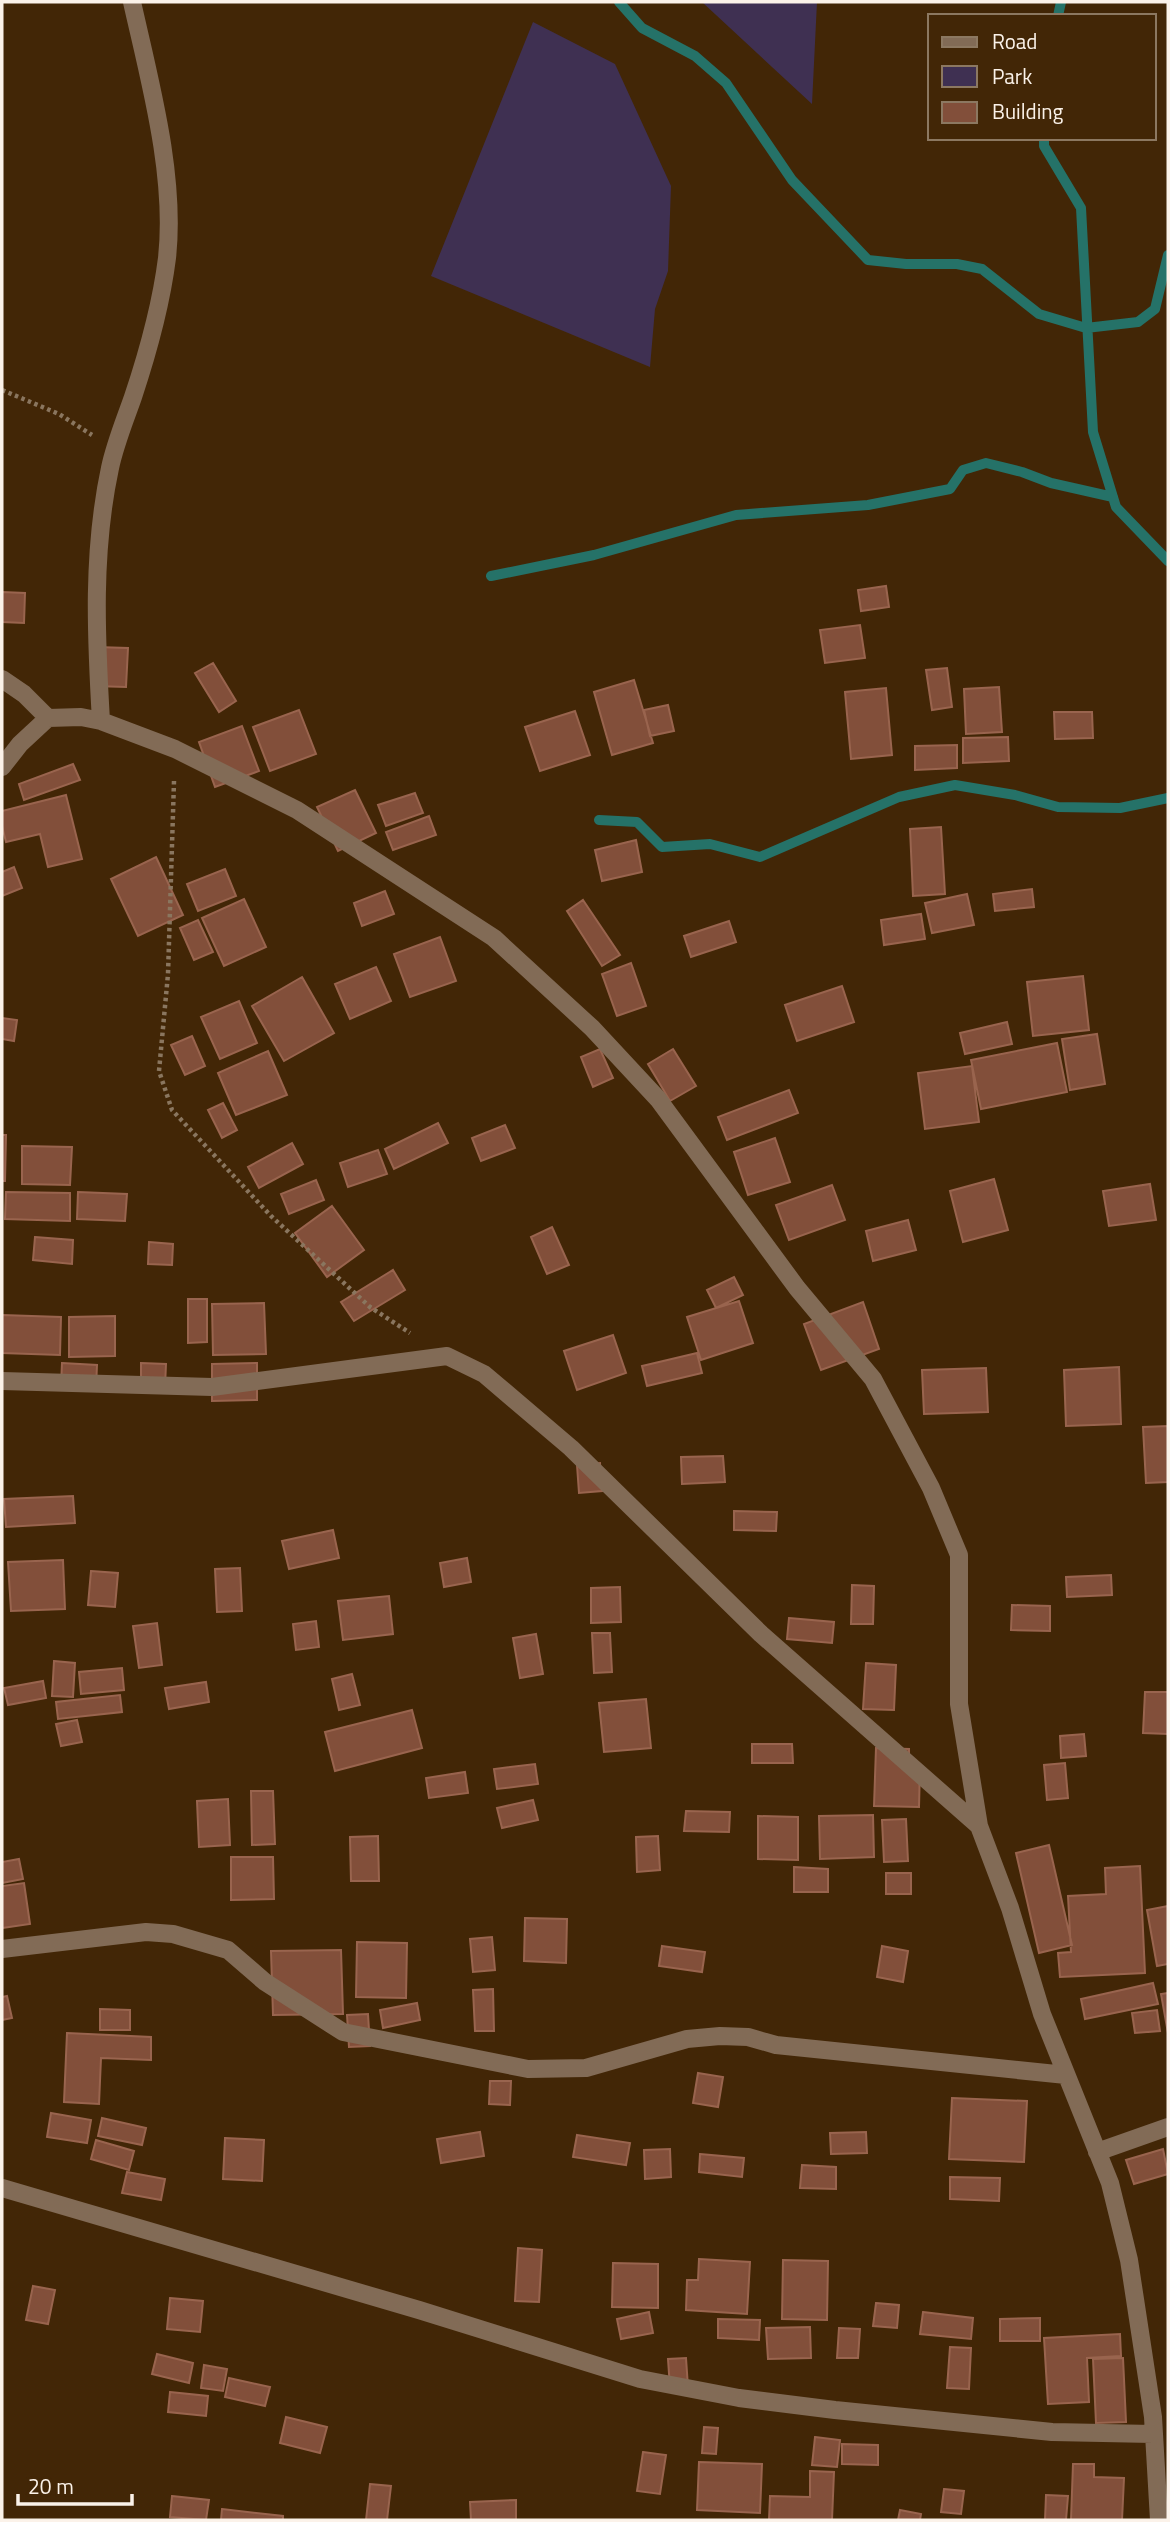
<svg xmlns="http://www.w3.org/2000/svg" width="1170" height="2522" font-family="'Titillium Web',sans-serif">
  <rect width="100%" height="100%" fill="#422606"/>
  <path fill="#3f3052" d="M 702,2 L 817,2 L 812,104 Z
    M 533,22 L 615,64 L 671,186 L 668,271 L 655,309 L 650,367 L 431,276 Z"/>
  <g fill="none" stroke-linecap="round" stroke-linejoin="round">
    <path stroke="#257268" stroke-width="10" d="M 619,2 L 642,28 L 695,56 L 726,83 L 792,180 L 868,260 L 906,264 L 957,264 L 982,269 L 1039,314 L 1086,328 L 1138,322 L 1155,309 L 1168,255
      M 1058,16 L 1061,2
      M 1044,138 L 1044,146 L 1081,208 L 1093,432 L 1116,507 L 1168,561
      M 491,576 L 594,555 L 736,515 L 868,505 L 950,489 L 963,470 L 986,463 L 1022,472 L 1051,483 L 1113,497
      M 599,820 L 637,822 L 662,847 L 710,844 L 760,857 L 899,797 L 955,785 L 1015,795 L 1058,807 L 1120,808 L 1168,798"/>
  </g>
  <path fill="#824f3a" stroke="#99644e" stroke-width="2" d="M 886,586 L 889,607 L 861,611 L 858,590 Z
    M 2,592 L 25,593 L 24,623 L 2,622 Z
    M 860,625 L 865,658 L 825,663 L 820,630 Z
    M 96,647 L 128,648 L 126,687 L 94,686 Z
    M 213,663 L 236,701 L 219,712 L 195,673 Z
    M 947,668 L 952,707 L 932,710 L 926,670 Z
    M 634,680 L 653,743 L 612,755 L 594,692 Z
    M 999,687 L 1002,732 L 966,734 L 964,689 Z
    M 886,688 L 892,755 L 851,759 L 845,692 Z
    M 668,705 L 674,731 L 650,736 L 644,710 Z
    M 299,710 L 316,754 L 270,771 L 253,727 Z
    M 575,711 L 590,755 L 540,771 L 525,727 Z
    M 1054,712 L 1092,712 L 1093,738 L 1055,739 Z
    M 242,726 L 259,771 L 215,787 L 199,742 Z
    M 1008,737 L 1009,761 L 963,763 L 963,738 Z
    M 957,745 L 957,768 L 915,770 L 915,746 Z
    M 73,764 L 80,780 L 24,800 L 19,784 Z
    M 355,790 L 376,833 L 338,851 L 317,807 Z
    M 415,793 L 423,813 L 386,826 L 378,805 Z
    M 66,795 L 82,859 L 48,867 L 40,834 L 6,842 L 2,826 L 2,811 Z
    M 429,816 L 436,835 L 393,850 L 386,832 Z
    M 941,827 L 945,894 L 913,896 L 910,829 Z
    M 636,840 L 642,872 L 602,881 L 595,850 Z
    M 156,857 L 183,915 L 138,936 L 111,879 Z
    M 14,867 L 22,888 L 2,896 L 2,872 Z
    M 225,869 L 236,896 L 198,911 L 187,884 Z
    M 1032,889 L 1034,907 L 995,911 L 993,894 Z
    M 385,891 L 394,914 L 362,926 L 354,903 Z
    M 967,894 L 974,925 L 932,933 L 925,903 Z
    M 244,899 L 266,947 L 224,966 L 202,918 Z
    M 583,900 L 620,955 L 602,966 L 567,911 Z
    M 921,914 L 925,939 L 884,945 L 881,920 Z
    M 198,920 L 213,952 L 194,960 L 180,928 Z
    M 729,921 L 736,942 L 691,957 L 684,936 Z
    M 440,937 L 456,981 L 410,997 L 394,954 Z
    M 631,963 L 646,1006 L 617,1016 L 602,974 Z
    M 376,967 L 391,1001 L 350,1019 L 335,984 Z
    M 1083,976 L 1089,1030 L 1033,1036 L 1027,982 Z
    M 302,977 L 334,1033 L 284,1061 L 252,1006 Z
    M 842,986 L 854,1022 L 797,1041 L 785,1005 Z
    M 239,1001 L 257,1043 L 220,1059 L 201,1017 Z
    M 2,1018 L 17,1020 L 14,1041 L 2,1039 Z
    M 1007,1022 L 1012,1044 L 965,1054 L 960,1033 Z
    M 1097,1034 L 1105,1084 L 1070,1090 L 1062,1039 Z
    M 192,1036 L 205,1066 L 185,1075 L 171,1045 Z
    M 1057,1043 L 1067,1092 L 981,1109 L 971,1060 Z
    M 600,1049 L 613,1078 L 593,1087 L 581,1057 Z
    M 673,1049 L 696,1086 L 670,1101 L 648,1064 Z
    M 268,1051 L 287,1095 L 236,1115 L 218,1073 Z
    M 972,1066 L 979,1122 L 925,1129 L 918,1073 Z
    M 789,1090 L 798,1113 L 727,1140 L 718,1117 Z
    M 223,1103 L 237,1130 L 222,1138 L 208,1110 Z
    M 438,1123 L 448,1143 L 394,1169 L 385,1149 Z
    M 505,1125 L 515,1148 L 481,1161 L 472,1138 Z
    M 2,1135 L 6,1135 L 5,1181 L 2,1181 Z
    M 775,1138 L 790,1182 L 748,1195 L 734,1152 Z
    M 292,1143 L 303,1164 L 259,1188 L 248,1167 Z
    M 22,1146 L 72,1147 L 70,1185 L 22,1184 Z
    M 378,1150 L 387,1174 L 348,1187 L 340,1163 Z
    M 994,1179 L 1008,1230 L 963,1242 L 950,1191 Z
    M 316,1180 L 324,1200 L 289,1214 L 281,1194 Z
    M 1150,1184 L 1156,1220 L 1109,1226 L 1103,1191 Z
    M 832,1185 L 845,1220 L 789,1240 L 776,1205 Z
    M 6,1192 L 70,1193 L 70,1221 L 5,1219 Z
    M 78,1192 L 127,1194 L 125,1221 L 77,1219 Z
    M 332,1206 L 364,1250 L 327,1277 L 295,1233 Z
    M 908,1220 L 916,1250 L 873,1261 L 866,1231 Z
    M 552,1227 L 569,1265 L 547,1274 L 531,1237 Z
    M 35,1237 L 73,1240 L 72,1264 L 33,1260 Z
    M 149,1242 L 173,1244 L 172,1265 L 148,1264 Z
    M 393,1270 L 405,1290 L 354,1321 L 341,1302 Z
    M 734,1277 L 743,1295 L 716,1308 L 707,1290 Z
    M 188,1299 L 207,1299 L 207,1342 L 188,1343 Z
    M 739,1301 L 753,1343 L 701,1360 L 687,1317 Z
    M 863,1302 L 879,1349 L 821,1370 L 804,1324 Z
    M 264,1303 L 266,1354 L 213,1355 L 212,1304 Z
    M 2,1315 L 61,1317 L 60,1355 L 2,1353 Z
    M 115,1316 L 115,1356 L 69,1357 L 69,1317 Z
    M 613,1335 L 626,1373 L 577,1390 L 564,1351 Z
    M 697,1353 L 702,1373 L 647,1386 L 642,1366 Z
    M 62,1363 L 97,1365 L 96,1388 L 61,1386 Z
    M 141,1363 L 166,1364 L 165,1387 L 141,1386 Z
    M 257,1363 L 257,1400 L 212,1401 L 212,1364 Z
    M 1119,1367 L 1121,1424 L 1066,1426 L 1064,1370 Z
    M 986,1368 L 988,1412 L 924,1414 L 922,1370 Z
    M 1168,1426 L 1168,1482 L 1146,1483 L 1143,1427 Z
    M 723,1456 L 725,1482 L 682,1484 L 681,1457 Z
    M 600,1463 L 602,1491 L 579,1493 L 577,1465 Z
    M 73,1496 L 75,1523 L 6,1527 L 4,1499 Z
    M 734,1511 L 777,1512 L 776,1531 L 734,1530 Z
    M 333,1530 L 339,1558 L 289,1569 L 282,1541 Z
    M 467,1558 L 471,1582 L 444,1587 L 440,1563 Z
    M 63,1560 L 65,1609 L 11,1611 L 8,1562 Z
    M 240,1568 L 242,1611 L 217,1612 L 215,1569 Z
    M 91,1571 L 118,1573 L 115,1607 L 88,1605 Z
    M 1111,1575 L 1112,1595 L 1067,1597 L 1066,1577 Z
    M 852,1585 L 874,1586 L 873,1624 L 851,1624 Z
    M 620,1587 L 621,1622 L 591,1623 L 591,1588 Z
    M 389,1596 L 393,1634 L 343,1640 L 338,1601 Z
    M 1012,1605 L 1050,1606 L 1050,1631 L 1011,1630 Z
    M 789,1618 L 834,1622 L 832,1643 L 787,1639 Z
    M 316,1621 L 319,1647 L 296,1650 L 293,1624 Z
    M 157,1623 L 162,1665 L 139,1668 L 133,1626 Z
    M 592,1633 L 610,1633 L 612,1672 L 594,1673 Z
    M 536,1634 L 543,1674 L 520,1678 L 513,1638 Z
    M 54,1661 L 75,1663 L 73,1697 L 52,1696 Z
    M 866,1663 L 896,1665 L 894,1710 L 863,1709 Z
    M 122,1668 L 124,1690 L 81,1694 L 79,1672 Z
    M 352,1674 L 360,1705 L 339,1710 L 332,1679 Z
    M 43,1681 L 46,1698 L 8,1705 L 4,1688 Z
    M 206,1682 L 209,1702 L 169,1709 L 165,1688 Z
    M 1145,1692 L 1168,1692 L 1168,1734 L 1143,1733 Z
    M 120,1695 L 122,1712 L 58,1719 L 56,1702 Z
    M 646,1699 L 651,1748 L 604,1752 L 599,1703 Z
    M 412,1710 L 422,1748 L 335,1771 L 325,1732 Z
    M 77,1720 L 82,1742 L 61,1746 L 56,1724 Z
    M 1084,1734 L 1086,1756 L 1061,1758 L 1060,1736 Z
    M 752,1744 L 792,1744 L 793,1763 L 752,1763 Z
    M 876,1748 L 909,1749 L 909,1766 L 920,1766 L 919,1807 L 874,1806 Z
    M 1065,1763 L 1068,1798 L 1047,1800 L 1044,1765 Z
    M 535,1764 L 538,1784 L 497,1789 L 494,1769 Z
    M 465,1772 L 468,1793 L 429,1798 L 426,1778 Z
    M 251,1791 L 273,1791 L 275,1844 L 252,1845 Z
    M 228,1799 L 230,1845 L 199,1847 L 197,1801 Z
    M 533,1800 L 538,1820 L 502,1828 L 497,1808 Z
    M 686,1811 L 730,1812 L 729,1832 L 684,1831 Z
    M 873,1815 L 874,1857 L 820,1859 L 819,1816 Z
    M 758,1816 L 798,1817 L 798,1860 L 758,1859 Z
    M 906,1819 L 908,1861 L 884,1862 L 882,1820 Z
    M 378,1836 L 379,1881 L 351,1881 L 350,1837 Z
    M 658,1836 L 660,1870 L 637,1872 L 636,1837 Z
    M 1049,1845 L 1072,1945 L 1039,1953 L 1016,1853 Z
    M 231,1857 L 273,1857 L 274,1899 L 231,1900 Z
    M 19,1859 L 23,1879 L 2,1883 L 2,1862 Z
    M 1140,1866 L 1145,1973 L 1060,1977 L 1058,1953 L 1071,1952 L 1068,1896 L 1106,1894 L 1105,1868 Z
    M 794,1867 L 828,1869 L 828,1892 L 794,1892 Z
    M 886,1873 L 911,1873 L 911,1894 L 886,1894 Z
    M 24,1883 L 30,1924 L 2,1928 L 2,1886 Z
    M 1168,1906 L 1168,1964 L 1157,1966 L 1147,1910 Z
    M 525,1918 L 567,1919 L 566,1963 L 524,1961 Z
    M 492,1937 L 495,1970 L 473,1972 L 470,1939 Z
    M 357,1942 L 407,1943 L 406,1998 L 356,1997 Z
    M 662,1946 L 705,1952 L 702,1972 L 659,1966 Z
    M 882,1946 L 908,1951 L 903,1982 L 877,1977 Z
    M 341,1950 L 343,2014 L 273,2015 L 271,1951 Z
    M 1153,1983 L 1158,2004 L 1085,2019 L 1081,1999 Z
    M 493,1989 L 494,2031 L 475,2031 L 473,1990 Z
    M 1168,1993 L 1168,2033 L 1161,1994 Z
    M 7,1996 L 12,2018 L 2,2020 L 2,1997 Z
    M 417,2003 L 420,2020 L 383,2028 L 380,2010 Z
    M 100,2009 L 130,2010 L 130,2030 L 100,2030 Z
    M 1157,2010 L 1160,2031 L 1135,2033 L 1132,2013 Z
    M 368,2014 L 370,2046 L 349,2047 L 347,2015 Z
    M 67,2033 L 151,2037 L 151,2060 L 101,2058 L 99,2104 L 64,2102 Z
    M 698,2073 L 723,2077 L 718,2107 L 693,2103 Z
    M 490,2081 L 511,2081 L 510,2105 L 489,2104 Z
    M 952,2098 L 1027,2101 L 1024,2162 L 949,2159 Z
    M 51,2113 L 91,2120 L 87,2143 L 47,2137 Z
    M 102,2118 L 146,2128 L 142,2145 L 98,2136 Z
    M 480,2132 L 484,2156 L 441,2163 L 437,2139 Z
    M 866,2132 L 867,2153 L 831,2154 L 830,2133 Z
    M 577,2135 L 630,2143 L 626,2165 L 573,2157 Z
    M 225,2138 L 264,2140 L 262,2181 L 223,2179 Z
    M 96,2140 L 134,2151 L 129,2170 L 91,2159 Z
    M 670,2149 L 671,2177 L 645,2179 L 644,2150 Z
    M 1163,2149 L 1168,2174 L 1134,2184 L 1126,2160 Z
    M 700,2154 L 744,2158 L 742,2177 L 699,2172 Z
    M 802,2165 L 836,2167 L 836,2189 L 800,2188 Z
    M 127,2172 L 165,2179 L 161,2200 L 122,2193 Z
    M 950,2177 L 1000,2178 L 999,2201 L 950,2199 Z
    M 518,2248 L 542,2250 L 539,2302 L 515,2301 Z
    M 699,2259 L 750,2262 L 747,2314 L 686,2310 L 687,2280 L 698,2280 Z
    M 783,2260 L 828,2261 L 827,2320 L 782,2319 Z
    M 613,2263 L 658,2264 L 658,2308 L 612,2307 Z
    M 33,2286 L 55,2290 L 48,2324 L 26,2320 Z
    M 170,2298 L 203,2301 L 200,2332 L 167,2329 Z
    M 876,2303 L 899,2305 L 897,2328 L 873,2326 Z
    M 649,2312 L 653,2333 L 621,2339 L 617,2319 Z
    M 923,2312 L 973,2318 L 971,2339 L 920,2334 Z
    M 1040,2318 L 1040,2341 L 1000,2341 L 1000,2319 Z
    M 718,2319 L 760,2320 L 759,2340 L 718,2338 Z
    M 810,2327 L 811,2358 L 768,2359 L 766,2328 Z
    M 839,2328 L 860,2329 L 858,2358 L 837,2358 Z
    M 1120,2334 L 1121,2356 L 1087,2358 L 1089,2402 L 1048,2404 L 1044,2338 Z
    M 950,2347 L 971,2348 L 969,2389 L 947,2388 Z
    M 157,2354 L 193,2363 L 189,2383 L 152,2374 Z
    M 686,2358 L 688,2387 L 670,2388 L 668,2359 Z
    M 1123,2358 L 1126,2422 L 1096,2423 L 1093,2359 Z
    M 204,2365 L 227,2369 L 223,2391 L 201,2388 Z
    M 229,2378 L 270,2387 L 265,2406 L 225,2397 Z
    M 170,2392 L 208,2396 L 206,2416 L 168,2412 Z
    M 286,2417 L 327,2427 L 320,2453 L 280,2443 Z
    M 704,2427 L 718,2428 L 716,2454 L 702,2453 Z
    M 815,2437 L 840,2440 L 837,2467 L 812,2465 Z
    M 842,2444 L 878,2445 L 878,2465 L 842,2464 Z
    M 643,2452 L 666,2455 L 660,2494 L 637,2491 Z
    M 699,2462 L 762,2464 L 760,2513 L 697,2510 Z
    M 1073,2464 L 1094,2464 L 1094,2477 L 1124,2478 L 1122,2520 L 1071,2520 Z
    M 810,2471 L 834,2472 L 832,2520 L 769,2520 L 770,2496 L 810,2497 Z
    M 370,2484 L 391,2486 L 387,2520 L 366,2520 Z
    M 944,2489 L 964,2491 L 961,2514 L 941,2512 Z
    M 1046,2495 L 1068,2496 L 1066,2520 L 1045,2520 Z
    M 172,2496 L 209,2500 L 206,2520 L 170,2517 Z
    M 516,2500 L 516,2520 L 471,2520 L 470,2502 Z
    M 222,2509 L 283,2516 L 283,2520 L 221,2520 Z
    M 900,2510 L 921,2514 L 920,2520 L 898,2520 Z"/>
  <g fill="none" stroke-linecap="round" stroke-linejoin="round">
    <path stroke="#8a765f" stroke-width="4.5" stroke-dasharray="3.5 3.5" stroke-linecap="butt" d="M 2,390 L 59,414 L 92,435
      M 174,781 L 168,974 L 159,1071 L 172,1110 L 271,1216 L 370,1307 L 410,1333"/>
    <path stroke="#826b56" stroke-width="18" d="M 2,679 L 24,694 L 48,718
      M 101,721 C 96,636 92,552 110,468 C 115,444 125,420 133,397 C 148,352 161,306 167,258 C 176,176 150,82 132,2
      M 2,767 L 20,744 L 48,718 L 81,717 L 101,721 L 175,749 L 297,810 L 494,938 L 592,1028 L 658,1099 L 797,1288 L 873,1379 L 931,1488 L 959,1555 L 959,1704 L 979,1826 L 1010,1908 L 1042,2014 L 1110,2183 L 1129,2260 L 1153,2417 L 1159,2520
      M 2,1381 L 212,1387 L 447,1356 L 484,1374 L 571,1448 L 761,1634 L 979,1826
      M 2,1949 L 146,1932 L 173,1934 L 228,1950 L 265,1982 L 343,2032 L 528,2069 L 586,2068 L 687,2039 L 720,2036 L 748,2037 L 776,2045 L 1066,2075
      M 1097,2152 L 1168,2127
      M 2,2188 L 419,2310 L 640,2379 L 739,2398 L 835,2410 L 1052,2432 L 1153,2434"/>
  </g>
  <rect width="1170" height="2522" fill="none" stroke="#fbf2e9" stroke-width="7"/>
  <rect x="928" y="14" width="228" height="126" fill="#422606" stroke="#8c7861" stroke-width="2"/>
  <rect x="942" y="37" width="35" height="10" fill="#826b56" stroke="#8c7861" stroke-width="2"/>
  <text x="992" y="49" font-size="21" fill="#fbf2e9">Road</text>
  <rect x="942" y="66" width="35" height="21" fill="#3f3052" stroke="#8c7861" stroke-width="2"/>
  <text x="992" y="84" font-size="21" fill="#fbf2e9">Park</text>
  <rect x="942" y="102" width="35" height="21" fill="#824f3a" stroke="#8c7861" stroke-width="2"/>
  <text x="992" y="119" font-size="21" fill="#fbf2e9">Building</text>
  <path d="M18 2494v10h114v-10" fill="none" stroke="#fbf2e9" stroke-width="3.5"/>
  <text x="28" y="2494" font-size="21" fill="#fbf2e9" stroke="#422606" stroke-width="5" paint-order="stroke">20 m</text>
</svg>
